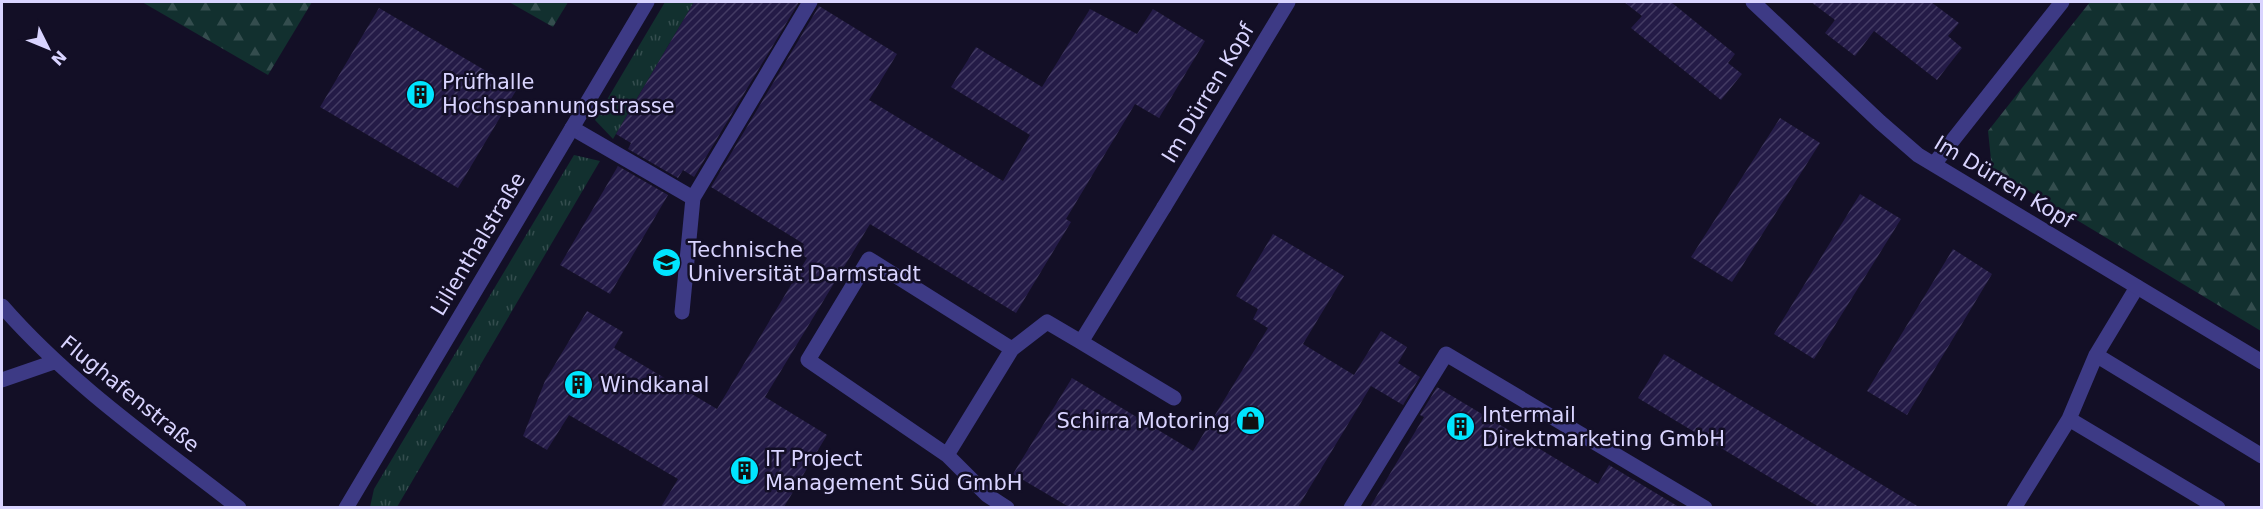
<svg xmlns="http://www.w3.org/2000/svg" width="2263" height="509" font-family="'DejaVu Sans',sans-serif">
  <defs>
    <pattern id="grass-tufts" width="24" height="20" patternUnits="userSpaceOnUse" patternTransform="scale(1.5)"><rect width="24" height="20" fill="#12302f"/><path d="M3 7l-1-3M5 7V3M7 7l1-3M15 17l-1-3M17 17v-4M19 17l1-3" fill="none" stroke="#344d4e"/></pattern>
    <pattern id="forest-firs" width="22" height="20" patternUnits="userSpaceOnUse" patternTransform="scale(1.5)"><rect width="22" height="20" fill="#12302f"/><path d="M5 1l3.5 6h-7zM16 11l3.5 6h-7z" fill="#344d4e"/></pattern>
    <pattern id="building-hatch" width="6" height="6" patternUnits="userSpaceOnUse" patternTransform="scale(1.5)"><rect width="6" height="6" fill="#241b47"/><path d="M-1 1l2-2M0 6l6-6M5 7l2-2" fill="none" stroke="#433b63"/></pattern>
  </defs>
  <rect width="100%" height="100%" fill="#130f26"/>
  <path fill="url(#grass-tufts)" d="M 665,2 L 694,2 L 613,139 L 595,120 Z
    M 574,155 L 600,161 L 397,507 L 370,507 L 374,489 Z"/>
  <path fill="url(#forest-firs)" d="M 142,2 L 312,2 L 268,75 Z
    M 509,2 L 568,2 L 553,27 Z
    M 2090,2 L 2261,2 L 2261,331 L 1992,169 L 1988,131 Z"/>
  <path fill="url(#building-hatch)" d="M 694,2 L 799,2 L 694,177 L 683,170 L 678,178 L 628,149 L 631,143 L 616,134 Z
    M 1624,2 L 1671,2 L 1735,54 L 1728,63 L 1742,74 L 1721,100 L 1631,28 L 1642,16 Z
    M 1811,2 L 1931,2 L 1959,23 L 1948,36 L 1962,48 L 1937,80 L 1874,31 L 1855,56 L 1825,33 L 1835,20 Z
    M 819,6 L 897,54 L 869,100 L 1003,181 L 1030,135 L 951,87 L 976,47 L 1042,87 L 1090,9 L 1137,34 L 1153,9 L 1205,41 L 1159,118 L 1135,104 L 1066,219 L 1071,222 L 1016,313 L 870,224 L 765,397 L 827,435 L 784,507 L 661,507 L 678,479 L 569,415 L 547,450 L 523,436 L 545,381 L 587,311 L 623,332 L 614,348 L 717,409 L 807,258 L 799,253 L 804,244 L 711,187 Z
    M 379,8 L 517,89 L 458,188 L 320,107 Z
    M 1780,118 L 1820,143 L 1732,282 L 1691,257 Z
    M 618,166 L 668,195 L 610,294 L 560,265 Z
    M 1860,194 L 1901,219 L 1814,359 L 1774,334 Z
    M 1273,234 L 1344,276 L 1303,344 L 1354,375 L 1381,331 L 1407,347 L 1398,363 L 1420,377 L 1403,405 L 1371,386 L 1298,507 L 1069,507 L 1013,474 L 1072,378 L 1193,451 L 1268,328 L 1253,319 L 1258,309 L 1236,296 Z
    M 1953,249 L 1992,274 L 1907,415 L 1867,391 Z
    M 1664,354 L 1773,419 L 1919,507 L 1819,507 L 1638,398 Z
    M 1437,387 L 1598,484 L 1609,465 L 1679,507 L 1370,507 L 1424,417 L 1420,415 Z"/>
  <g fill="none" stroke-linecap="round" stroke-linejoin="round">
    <path stroke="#3d3a85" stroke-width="15" d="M 572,128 L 693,198
      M 1164,207 L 1081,342 L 1174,398
      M 2,306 C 70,384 157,444 239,508
      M 682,312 L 693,198 L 810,2
      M 1012,349 L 869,259 L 808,360 L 947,455 L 1012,349 L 1047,322 L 1081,342
      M 2096,355 L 2262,456
      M 2,380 L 54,362
      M 2069,419 L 2218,508
      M 947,455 L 987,495 L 1007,508
      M 1351,508 L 1446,354 L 1705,508
      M 2014,508 L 2069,419 L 2096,355 L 2137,287"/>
    <path stroke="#3d3a85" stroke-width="15" d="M 1753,2 L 1880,122 L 1918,155 L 2262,362
      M 1934,164 L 2062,2
      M 1164,207 L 1288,2
      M 346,508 L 647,2"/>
  </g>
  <defs>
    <symbol id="building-disc" viewBox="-11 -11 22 22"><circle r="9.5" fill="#00e5ff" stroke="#130f26"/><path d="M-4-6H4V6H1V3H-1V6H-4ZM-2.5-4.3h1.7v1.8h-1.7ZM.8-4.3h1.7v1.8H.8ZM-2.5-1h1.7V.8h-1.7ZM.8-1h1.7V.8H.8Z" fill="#111"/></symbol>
    <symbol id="university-disc" viewBox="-11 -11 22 22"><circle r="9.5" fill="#00e5ff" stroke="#130f26"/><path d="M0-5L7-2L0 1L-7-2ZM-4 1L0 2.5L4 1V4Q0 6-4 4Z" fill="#111"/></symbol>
    <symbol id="shop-disc" viewBox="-11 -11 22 22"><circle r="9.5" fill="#00e5ff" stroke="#130f26"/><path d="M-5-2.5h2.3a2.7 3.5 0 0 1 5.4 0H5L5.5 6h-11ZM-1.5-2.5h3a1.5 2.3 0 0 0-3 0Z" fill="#111"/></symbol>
  </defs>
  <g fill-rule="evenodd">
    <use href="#building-disc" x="404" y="78" width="33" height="33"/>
    <use href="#university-disc" x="650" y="246" width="33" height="33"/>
    <use href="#building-disc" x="562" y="368" width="33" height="33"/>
    <use href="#shop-disc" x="1234" y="404" width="33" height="33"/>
    <use href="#building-disc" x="1444" y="410" width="33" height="33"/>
    <use href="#building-disc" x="728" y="454" width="33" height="33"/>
  </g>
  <g text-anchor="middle" stroke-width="5" stroke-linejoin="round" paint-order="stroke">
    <g font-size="21" fill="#d9d4ff" stroke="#130f26" text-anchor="start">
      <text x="442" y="89">Prüfhalle<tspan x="442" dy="24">Hochspannungstrasse</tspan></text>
      <text x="688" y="257">Technische<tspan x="688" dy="24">Universität Darmstadt</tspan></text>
      <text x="600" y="392">Windkanal</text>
      <text x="1482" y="422">Intermail<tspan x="1482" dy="24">Direktmarketing GmbH</tspan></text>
      <text x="1230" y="428" text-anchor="end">Schirra Motoring</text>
      <text x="765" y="466">IT Project<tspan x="765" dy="24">Management Süd GmbH</tspan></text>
    </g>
    <g font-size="21" fill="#d9d4ff" stroke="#130f26">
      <text transform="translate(1208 93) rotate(-59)" y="7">Im Dürren Kopf</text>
      <text transform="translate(2004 182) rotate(31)" y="7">Im Dürren Kopf</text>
      <text transform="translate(478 244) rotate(-59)" y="7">Lilienthalstraße</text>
      <text transform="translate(130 394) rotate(39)" y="7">Flughafenstraße</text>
    </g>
  </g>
  <rect width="2263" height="509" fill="none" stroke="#d9d4ff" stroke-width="6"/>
  <g transform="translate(48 48) rotate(133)" stroke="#130f26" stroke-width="4.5" paint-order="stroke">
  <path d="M0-4.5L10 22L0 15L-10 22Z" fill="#d9d4ff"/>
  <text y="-9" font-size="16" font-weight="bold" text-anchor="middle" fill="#d9d4ff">N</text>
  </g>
</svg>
